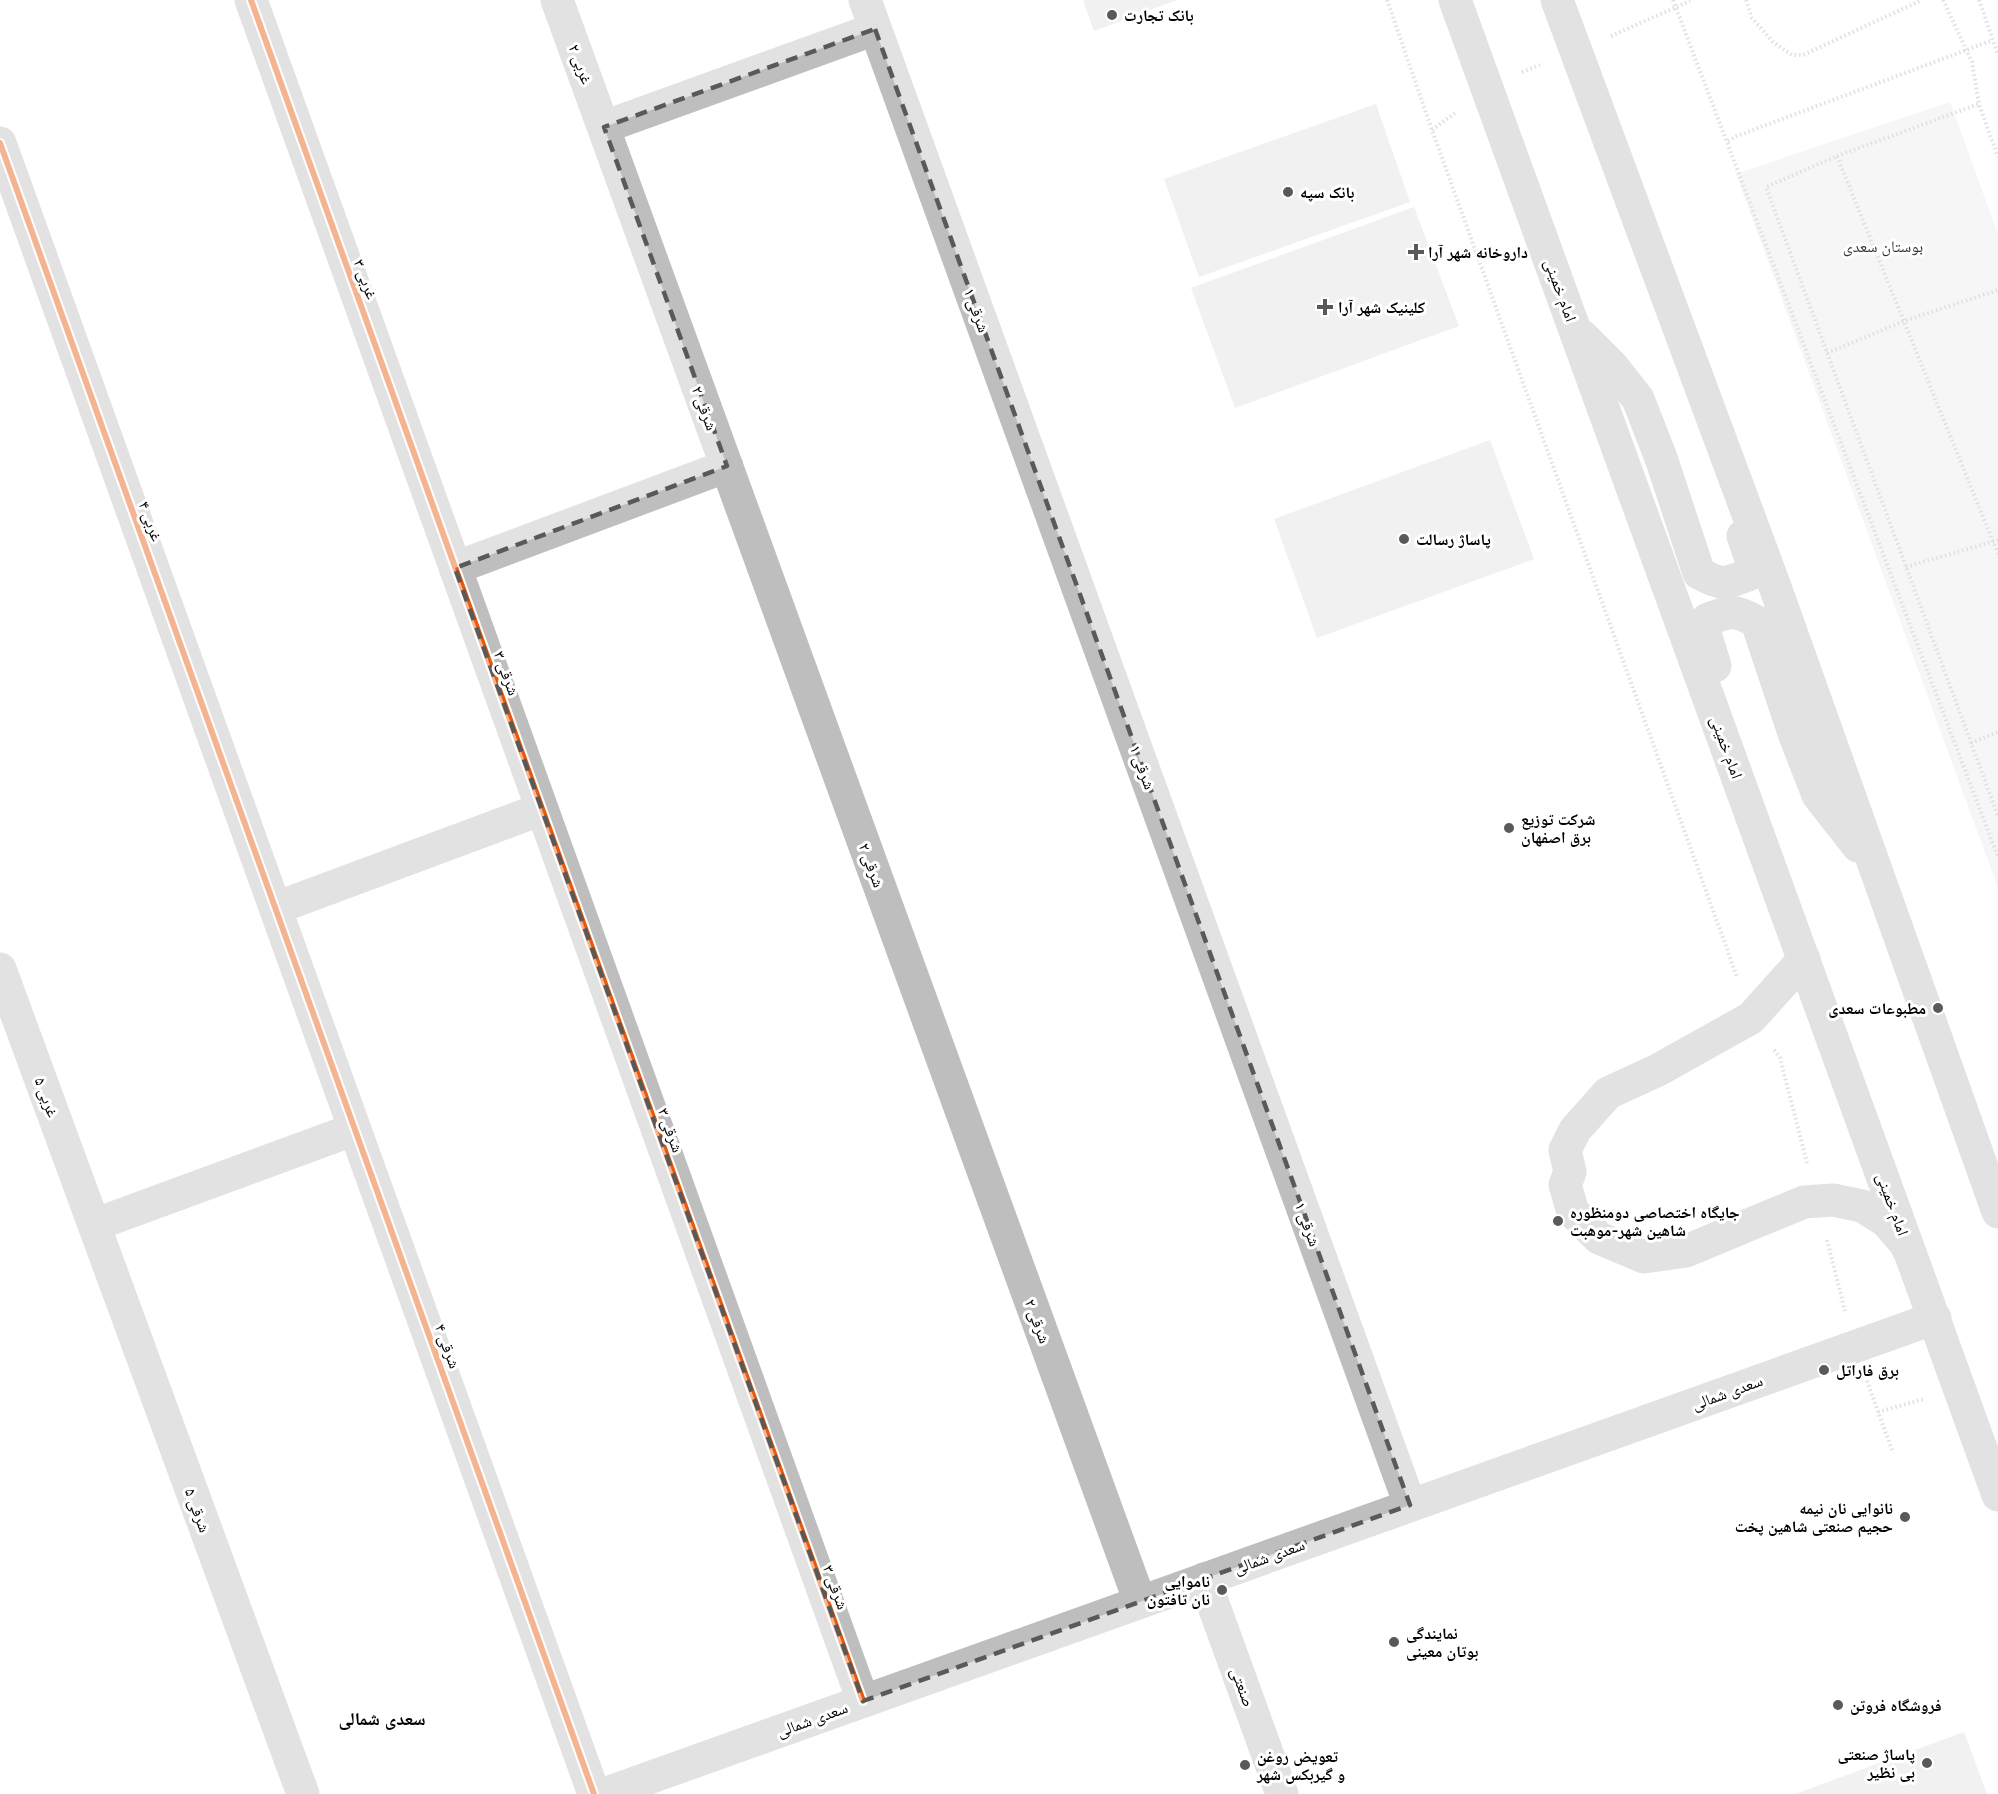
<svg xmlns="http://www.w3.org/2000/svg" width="1998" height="1794" font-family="'Nunito Sans','Noto Naskh Arabic',sans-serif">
  <rect width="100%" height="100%" fill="#fff"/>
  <path fill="#ececec" d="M 1950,102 L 1998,234 L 1998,888 L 1736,174 Z"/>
  <path fill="#dfdfdf" d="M 1083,0 L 1177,0 L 1094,31 Z
    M 1376,104 L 1410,202 L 1199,277 L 1164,179 Z
    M 1414,207 L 1459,326 L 1235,408 L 1191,288 Z
    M 1490,440 L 1534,559 L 1317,638 L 1274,519 Z
    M 1964,1732 L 1987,1794 L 1795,1794 Z"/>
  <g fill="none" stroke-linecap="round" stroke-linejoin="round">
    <path stroke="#b9b9b9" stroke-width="4" stroke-dasharray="1.5 3" stroke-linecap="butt" d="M 1387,0 L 1432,130 L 1737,977
      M 1673,0 L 1998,857
      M 1746,0 L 1752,18 L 1773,42 L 1792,55 L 1803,55 L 1922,0
      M 1943,0 L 1972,62 L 1979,104
      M 1979,0 L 1998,55
      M 1611,36 L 1690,1
      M 1522,72 L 1540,65
      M 1432,130 L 1455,113
      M 1728,141 L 1737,136 L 1993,40
      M 1837,156 L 1979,104 L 1998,157
      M 1827,353 L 1904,321 L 1998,290
      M 1998,554 L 1837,156 L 1766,187 L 1998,816
      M 1906,567 L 1998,540
      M 1971,743 L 1998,732
      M 1774,1050 L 1780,1058 L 1807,1163
      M 1827,1240 L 1845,1311
      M 1867,1381 L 1893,1453
      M 1878,1412 L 1924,1399"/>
    <path stroke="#bebebe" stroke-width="33" d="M 251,0 L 863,1701
      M 557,0 L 1140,1602
      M 865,0 L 1410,1505
      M 604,127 L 875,29
      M 0,143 L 594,1794
      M 455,568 L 727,466
      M 276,908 L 542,809
      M 1804,959 L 1751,1018 L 1658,1070 L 1608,1093 L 1575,1130 L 1565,1150 L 1570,1172 L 1565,1185 L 1573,1212 L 1599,1238 L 1644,1257 L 1686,1251 L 1804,1202 L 1833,1200 L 1862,1206 L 1886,1221 L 1905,1243 L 1908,1249
      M 0,969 L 303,1794
      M 94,1225 L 355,1129
      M 1204,1579 L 1282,1794"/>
    <path stroke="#bebebe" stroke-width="33" d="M 1455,0 L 1998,1495
      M 1557,0 L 1774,584 L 1998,1212
      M 1582,336 L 1613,367 L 1638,399 L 1661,458 L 1699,573 C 1722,586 1724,584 1748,575 L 1752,562 L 1743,536
      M 1715,666 L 1705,633 L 1708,619 C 1732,611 1735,609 1757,622 L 1795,736 L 1818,795 L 1858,846
      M 604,1794 L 1935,1318"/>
    <defs>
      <path id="cycleway" d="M 251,0 L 863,1701
        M 0,143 L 594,1794"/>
    </defs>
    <use href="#cycleway" stroke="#fff" stroke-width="10"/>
    <use href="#cycleway" stroke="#e8590c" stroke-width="6"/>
  </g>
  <path d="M0 0H1998V1794H0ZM 875,29 L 1410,1505 L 863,1701 L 455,568 L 727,466 L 604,127 Z" fill="#fff" fill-opacity=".55" fill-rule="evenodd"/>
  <path fill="none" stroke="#595959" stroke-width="4.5" stroke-dasharray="12 8" stroke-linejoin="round" d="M 875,29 L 1410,1505 L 863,1701 L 455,568 L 727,466 L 604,127 Z"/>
  <g fill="#595959" stroke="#fff" stroke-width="2">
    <circle cx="1112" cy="15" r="6"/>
    <circle cx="1288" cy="192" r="6"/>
    <path d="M1413 243h6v6h6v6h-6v6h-6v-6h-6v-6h6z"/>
    <path d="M1322 298h6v6h6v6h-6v6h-6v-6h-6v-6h6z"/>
    <circle cx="1404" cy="539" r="6"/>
    <circle cx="1509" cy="828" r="6"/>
    <circle cx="1938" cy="1008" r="6"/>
    <circle cx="1558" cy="1221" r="6"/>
    <circle cx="1824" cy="1370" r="6"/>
    <circle cx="1905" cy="1517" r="6"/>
    <circle cx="1222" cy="1590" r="6"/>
    <circle cx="1394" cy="1642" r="6"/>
    <circle cx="1838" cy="1705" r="6"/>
    <circle cx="1927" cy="1763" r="6"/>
    <circle cx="1245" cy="1765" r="6"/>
  </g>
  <g text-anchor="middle" stroke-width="6" stroke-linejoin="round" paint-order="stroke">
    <g font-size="16" font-weight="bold" fill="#000" stroke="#fff" text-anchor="start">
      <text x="1124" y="21">بانک تجارت</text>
      <text x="1300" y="198">بانک سپه</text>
      <text x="1428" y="258">داروخانه شهر آرا</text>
      <text x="1338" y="313">کلینیک شهر آرا</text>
      <text x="1416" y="545">پاساژ رسالت</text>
      <text x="1521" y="825">شرکت توزیع<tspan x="1521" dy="18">برق اصفهان</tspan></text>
      <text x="1926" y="1014" text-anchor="end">مطبوعات سعدی</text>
      <text x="1570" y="1218">جایگاه اختصاصی دومنظوره<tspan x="1570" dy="18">شاهین شهر-موهبت</tspan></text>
      <text x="1836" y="1376">برق فاراتل</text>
      <text x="1893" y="1514" text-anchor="end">نانوایی نان نیمه<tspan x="1893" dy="18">حجیم صنعتی شاهین پخت</tspan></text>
      <text x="1210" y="1587" text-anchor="end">ناموایی<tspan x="1210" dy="18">نان تافتون</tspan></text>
      <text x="1406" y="1639">نمایندگی<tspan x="1406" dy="18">بوتان معینی</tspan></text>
      <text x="1850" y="1711">فروشگاه فروتن</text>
      <text x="1915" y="1760" text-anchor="end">پاساژ صنعتی<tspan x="1915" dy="18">بی نظیر</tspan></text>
      <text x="1257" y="1762">تعویض روغن<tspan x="1257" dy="18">و گیربکس شهر</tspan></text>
    </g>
    <g font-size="16" fill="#000" stroke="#fff">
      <text transform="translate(581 64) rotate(70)" y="6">۲ غربی</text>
      <text transform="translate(366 279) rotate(70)" y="6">۳ غربی</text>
      <text transform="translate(1561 290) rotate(70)" y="6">امام خمینی</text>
      <text transform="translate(977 310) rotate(70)" y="6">۱ شرقی</text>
      <text transform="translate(705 408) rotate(70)" y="6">۲ شرقی</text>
      <text transform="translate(151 521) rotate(70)" y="6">۴ غربی</text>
      <text transform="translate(507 673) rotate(70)" y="6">۳ شرقی</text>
      <text transform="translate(1727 747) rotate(70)" y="6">امام خمینی</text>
      <text transform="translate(1143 767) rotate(70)" y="6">۱ شرقی</text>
      <text transform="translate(872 865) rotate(70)" y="6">۲ شرقی</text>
      <text transform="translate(47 1097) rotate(70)" y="6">۵ غربی</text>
      <text transform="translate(671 1130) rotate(70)" y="6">۳ شرقی</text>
      <text transform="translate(1893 1204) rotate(70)" y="6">امام خمینی</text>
      <text transform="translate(1308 1224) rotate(70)" y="6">۱ شرقی</text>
      <text transform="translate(1038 1321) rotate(70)" y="6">۲ شرقی</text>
      <text transform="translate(448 1346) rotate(70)" y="6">۴ شرقی</text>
      <text transform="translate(1727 1392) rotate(-20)" y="6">سعدی شمالی</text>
      <text transform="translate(198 1510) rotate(70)" y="6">۵ شرقی</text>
      <text transform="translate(1269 1556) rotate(-20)" y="6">سعدی شمالی</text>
      <text transform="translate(836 1587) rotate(70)" y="6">۳ شرقی</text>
      <text transform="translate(1243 1687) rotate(70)" y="6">صنعتی</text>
      <text transform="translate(812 1719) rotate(-20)" y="6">سعدی شمالی</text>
    </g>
    <g font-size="16" fill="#333" stroke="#fff">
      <text x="1883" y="252">بوستان سعدی</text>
    </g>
    <g font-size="18" font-weight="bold" fill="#000" stroke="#fff">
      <text x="382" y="1725">سعدی شمالی</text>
    </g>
  </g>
</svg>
